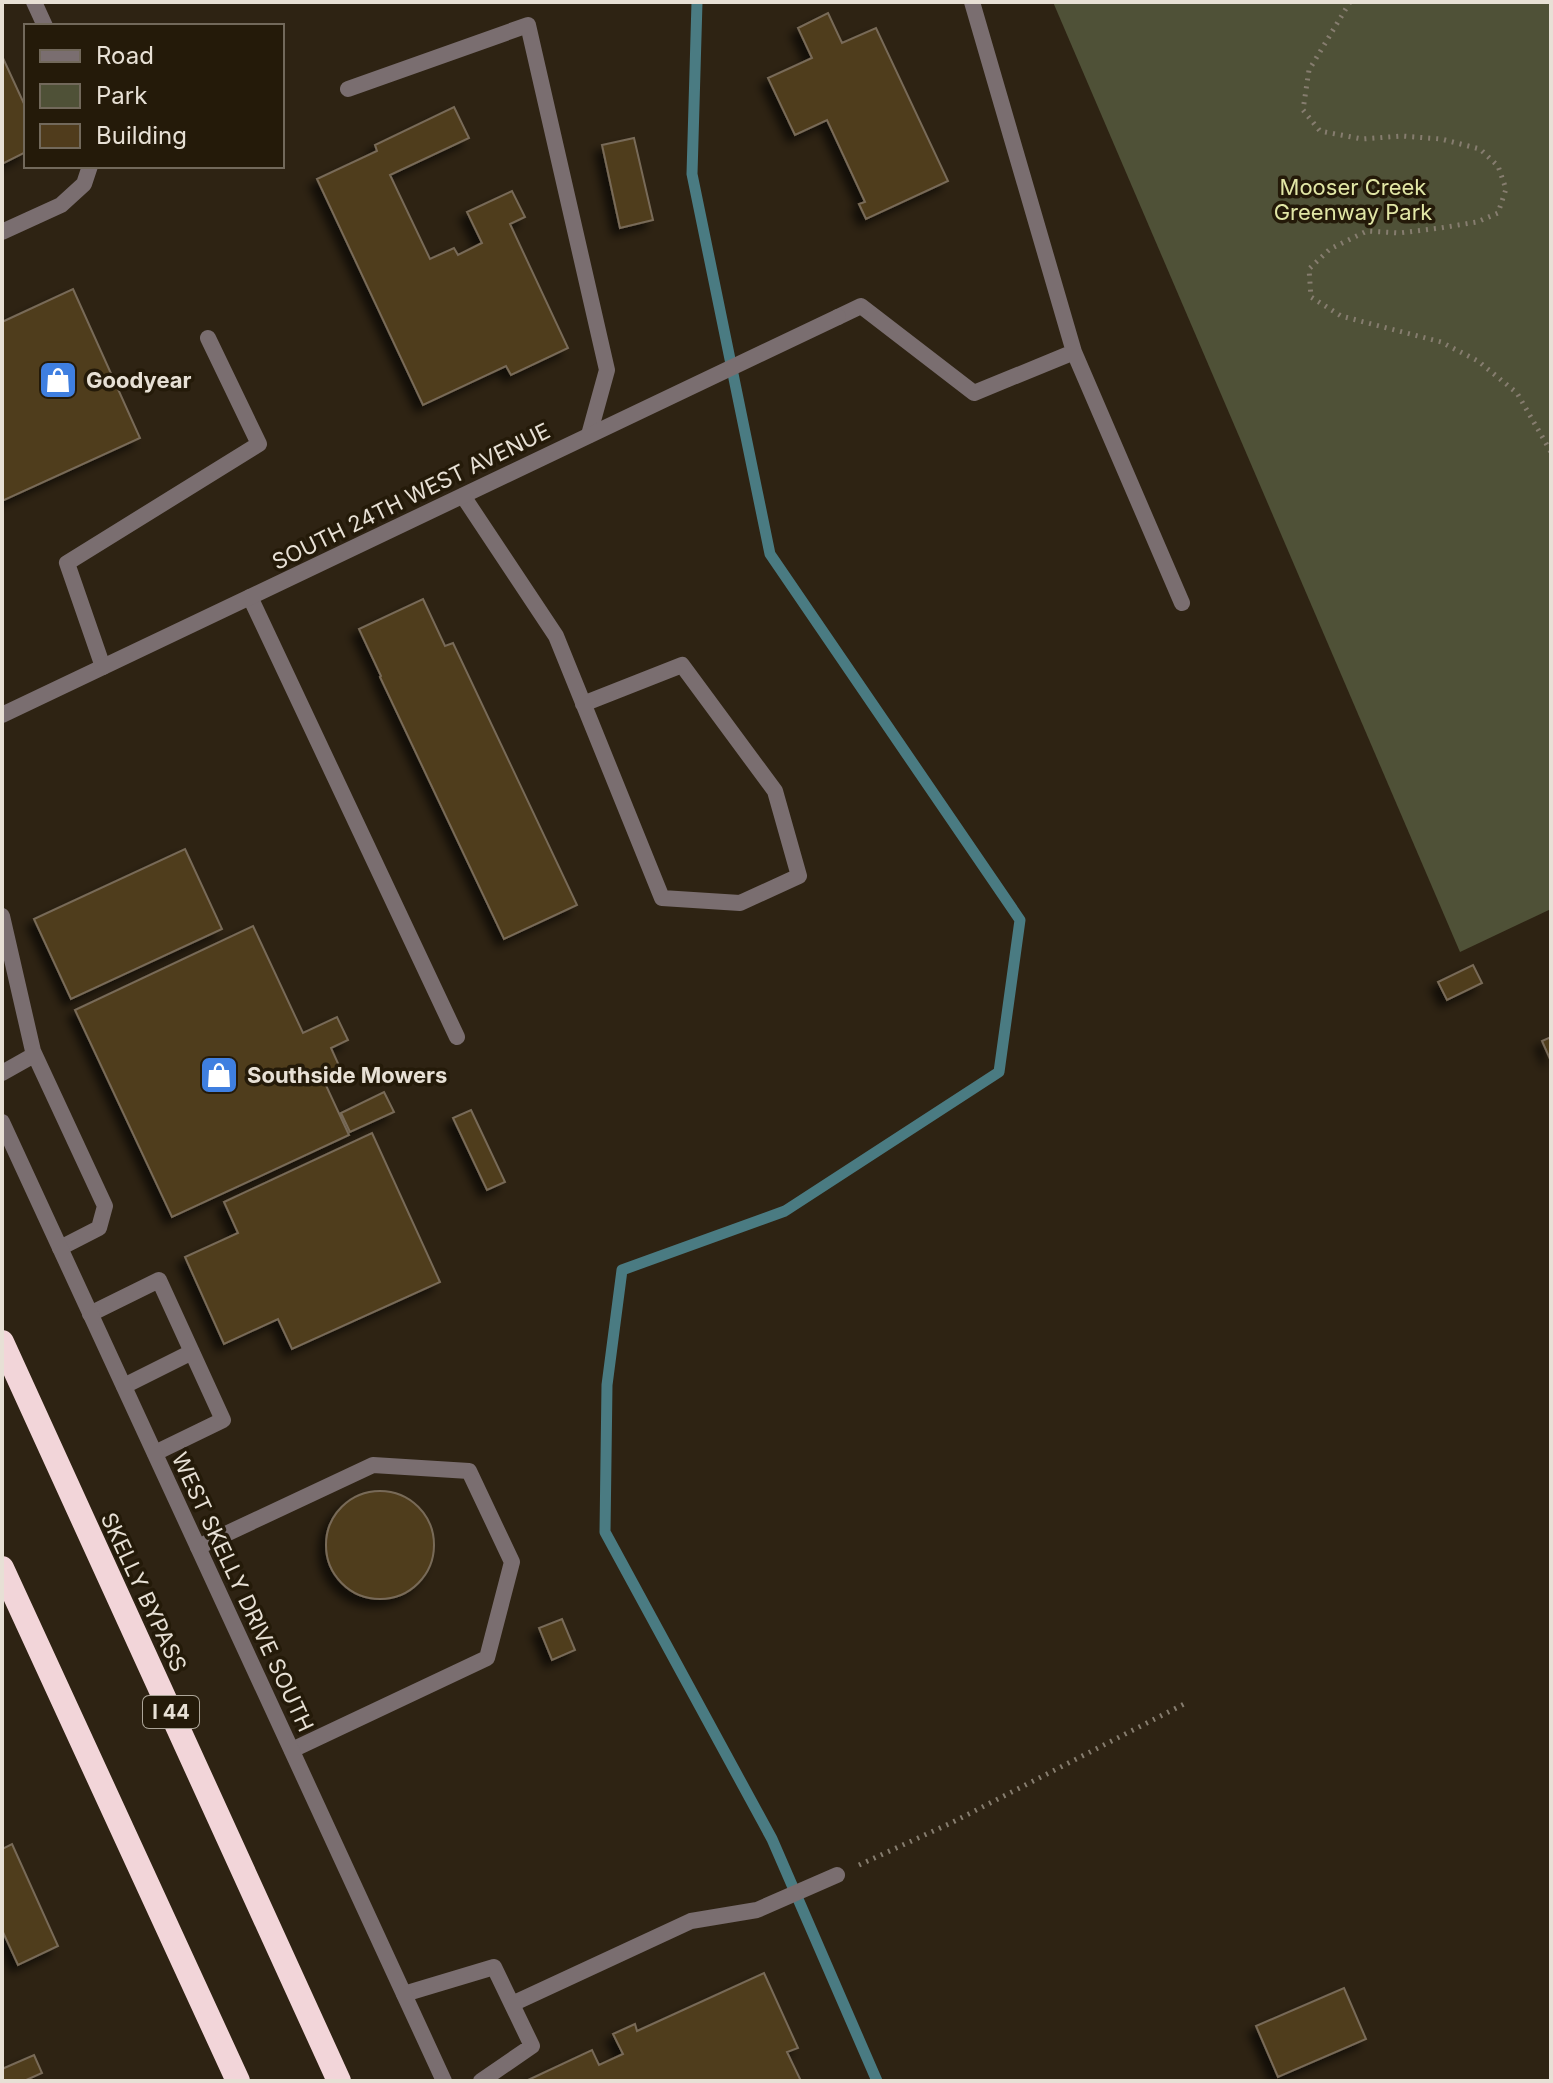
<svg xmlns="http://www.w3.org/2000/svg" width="1553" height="2083" font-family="Inter,sans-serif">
  <defs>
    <filter id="shadow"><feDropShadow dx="-7" dy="7" stdDeviation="4" flood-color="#0009"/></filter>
  </defs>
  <rect width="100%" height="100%" fill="#2e2313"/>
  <path fill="#4f5137" d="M 1053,2 L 1551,2 L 1551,909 L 1460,952 Z"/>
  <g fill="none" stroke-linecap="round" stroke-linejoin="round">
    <path stroke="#4a7b82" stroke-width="11" d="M 697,2 L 692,174 L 770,554 L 1020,920 L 999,1072 L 785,1211 L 622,1270 L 607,1385 L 605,1532 L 772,1839 L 877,2081"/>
  </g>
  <path fill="#503c1c" stroke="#786b58" stroke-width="2" filter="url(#shadow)" d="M 828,13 L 842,43 L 876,28 L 948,181 L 866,219 L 859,204 L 865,202 L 827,120 L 795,135 L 768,78 L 812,58 L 798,28 Z
    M 2,56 L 26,108 L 26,152 L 2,164 Z
    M 454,107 L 469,138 L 390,175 L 430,259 L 454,248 L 458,255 L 482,243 L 467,212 L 512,191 L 525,217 L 510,224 L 568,348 L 511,375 L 506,366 L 423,405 L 317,179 L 377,151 L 375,145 Z
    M 634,138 L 653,220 L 620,228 L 602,145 Z
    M 73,289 L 140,438 L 2,501 L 2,322 Z
    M 423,599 L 445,646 L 453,643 L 577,905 L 504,939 L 380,677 L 381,676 L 359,629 Z
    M 185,849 L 222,929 L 71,999 L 34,919 Z
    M 253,926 L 303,1033 L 337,1017 L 348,1040 L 331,1048 L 341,1070 L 323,1079 L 349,1135 L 172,1217 L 75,1010 Z
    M 1473,965 L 1482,983 L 1447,1000 L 1438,982 Z
    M 1551,1037 L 1551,1059 L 1550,1059 L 1542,1041 Z
    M 384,1092 L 394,1112 L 350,1132 L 341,1113 Z
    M 471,1110 L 505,1182 L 487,1190 L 453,1118 Z
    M 372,1133 L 440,1282 L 292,1349 L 278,1319 L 224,1344 L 185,1257 L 238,1233 L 224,1202 Z
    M326 1545a54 54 0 1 1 108 0a54 54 0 1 1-108 0Z
    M 562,1619 L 575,1650 L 552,1660 L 539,1628 Z
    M 12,1844 L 58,1946 L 18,1965 L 2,1930 L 2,1849 Z
    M 764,1973 L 798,2048 L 787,2052 L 801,2081 L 526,2081 L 592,2050 L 599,2065 L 623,2054 L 613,2034 L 635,2024 L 637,2031 Z
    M 1344,1988 L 1366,2039 L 1278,2077 L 1256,2026 Z
    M 34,2055 L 42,2073 L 24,2081 L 2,2081 L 2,2069 Z"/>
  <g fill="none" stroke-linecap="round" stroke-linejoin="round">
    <path stroke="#867d6f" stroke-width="5" stroke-dasharray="2 6" stroke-linecap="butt" d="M 1350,2 L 1309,70 L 1303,110 L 1320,131 L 1362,139 L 1402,136 L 1441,139 L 1480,149 L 1498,166 L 1506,189 L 1498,213 L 1477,222 L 1440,228 L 1399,233 L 1367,231 L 1330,249 L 1309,269 L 1311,297 L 1341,316 L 1441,342 L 1478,361 L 1517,393 L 1551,452
      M 859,1865 L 951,1823 L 1188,1702"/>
    <path stroke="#7a6e70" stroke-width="16" d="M 34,2 L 45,26
      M 972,2 L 1074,352 L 1182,603
      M 348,89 L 528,25 L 607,370 L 589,435
      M 2,232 L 61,205 L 84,184 L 90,166
      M 838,317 L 861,306 L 974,393 L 1074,352
      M 463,496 L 556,636 L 662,898 L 740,903 L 799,876 L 775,791 L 682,665 L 583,704
      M 250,597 L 457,1037
      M 103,667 L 67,563 L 259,444 L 208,338
      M 2,916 L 33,1051 L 105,1206 L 99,1228 L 60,1248
      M 2,1073 L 34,1055
      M 90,1314 L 159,1280 L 223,1420 L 155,1453
      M 124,1386 L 192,1352
      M 198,1547 L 373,1465 L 469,1471 L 512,1562 L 487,1658 L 292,1750
      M 404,1994 L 494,1967 L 532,2046 L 481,2081
      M 512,2004 L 691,1921 L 757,1910 L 837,1875"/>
    <path stroke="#7a6e70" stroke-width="16" d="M 2,715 L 838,317"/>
    <path stroke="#7a6e70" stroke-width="16" d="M 2,1122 L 444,2081"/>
    <path stroke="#f2d5d9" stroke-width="24" d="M 2,1342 L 339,2081
      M 2,1568 L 238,2081"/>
  </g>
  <defs>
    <symbol id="shop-square" viewBox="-11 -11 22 22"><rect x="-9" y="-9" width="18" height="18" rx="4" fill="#3f7fe0" stroke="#241a09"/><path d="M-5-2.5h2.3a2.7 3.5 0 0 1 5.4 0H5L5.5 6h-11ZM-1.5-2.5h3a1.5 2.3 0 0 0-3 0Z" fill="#fff"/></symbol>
  </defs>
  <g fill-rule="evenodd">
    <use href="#shop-square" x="36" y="358" width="44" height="44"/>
    <use href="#shop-square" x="197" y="1053" width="44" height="44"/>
  </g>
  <g text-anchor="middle" stroke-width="7" stroke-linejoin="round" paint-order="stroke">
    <rect fill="#241a09" stroke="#aca598" stroke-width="2" x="143" y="1696" width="56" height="32" rx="6"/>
    <g font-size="20" font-weight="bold" fill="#e7e0d5">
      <text x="171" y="1719">I 44</text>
    </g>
    <g font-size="22" fill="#e1e6a5" stroke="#241a09">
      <text x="1353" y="195">Mooser Creek<tspan x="1353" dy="25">Greenway Park</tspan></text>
    </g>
    <g font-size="22" font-weight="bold" fill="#e7e0d5" stroke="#241a09" text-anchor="start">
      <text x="86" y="388">Goodyear</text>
      <text x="247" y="1083">Southside Mowers</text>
    </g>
    <g font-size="22" fill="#e7e0d5" stroke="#241a09">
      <text transform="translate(411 496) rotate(-26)" y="8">SOUTH 24TH WEST AVENUE</text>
      <text transform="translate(144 1592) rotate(65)" y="8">SKELLY BYPASS</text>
      <text transform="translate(243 1592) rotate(65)" y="8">WEST SKELLY DRIVE SOUTH</text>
    </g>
  </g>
  <rect width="1553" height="2083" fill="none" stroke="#e7e0d5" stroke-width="8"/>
  <rect x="24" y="24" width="260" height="144" fill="#241a09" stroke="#72695b" stroke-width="2"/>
  <rect x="40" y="50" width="40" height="12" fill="#7a6e70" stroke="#72695b" stroke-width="2"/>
  <text x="96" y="64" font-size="24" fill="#e7e0d5">Road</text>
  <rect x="40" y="84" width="40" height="24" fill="#4f5137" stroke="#72695b" stroke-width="2"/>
  <text x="96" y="104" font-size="24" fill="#e7e0d5">Park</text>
  <rect x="40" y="124" width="40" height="24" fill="#503c1c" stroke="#72695b" stroke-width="2"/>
  <text x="96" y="144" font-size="24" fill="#e7e0d5">Building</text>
</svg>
